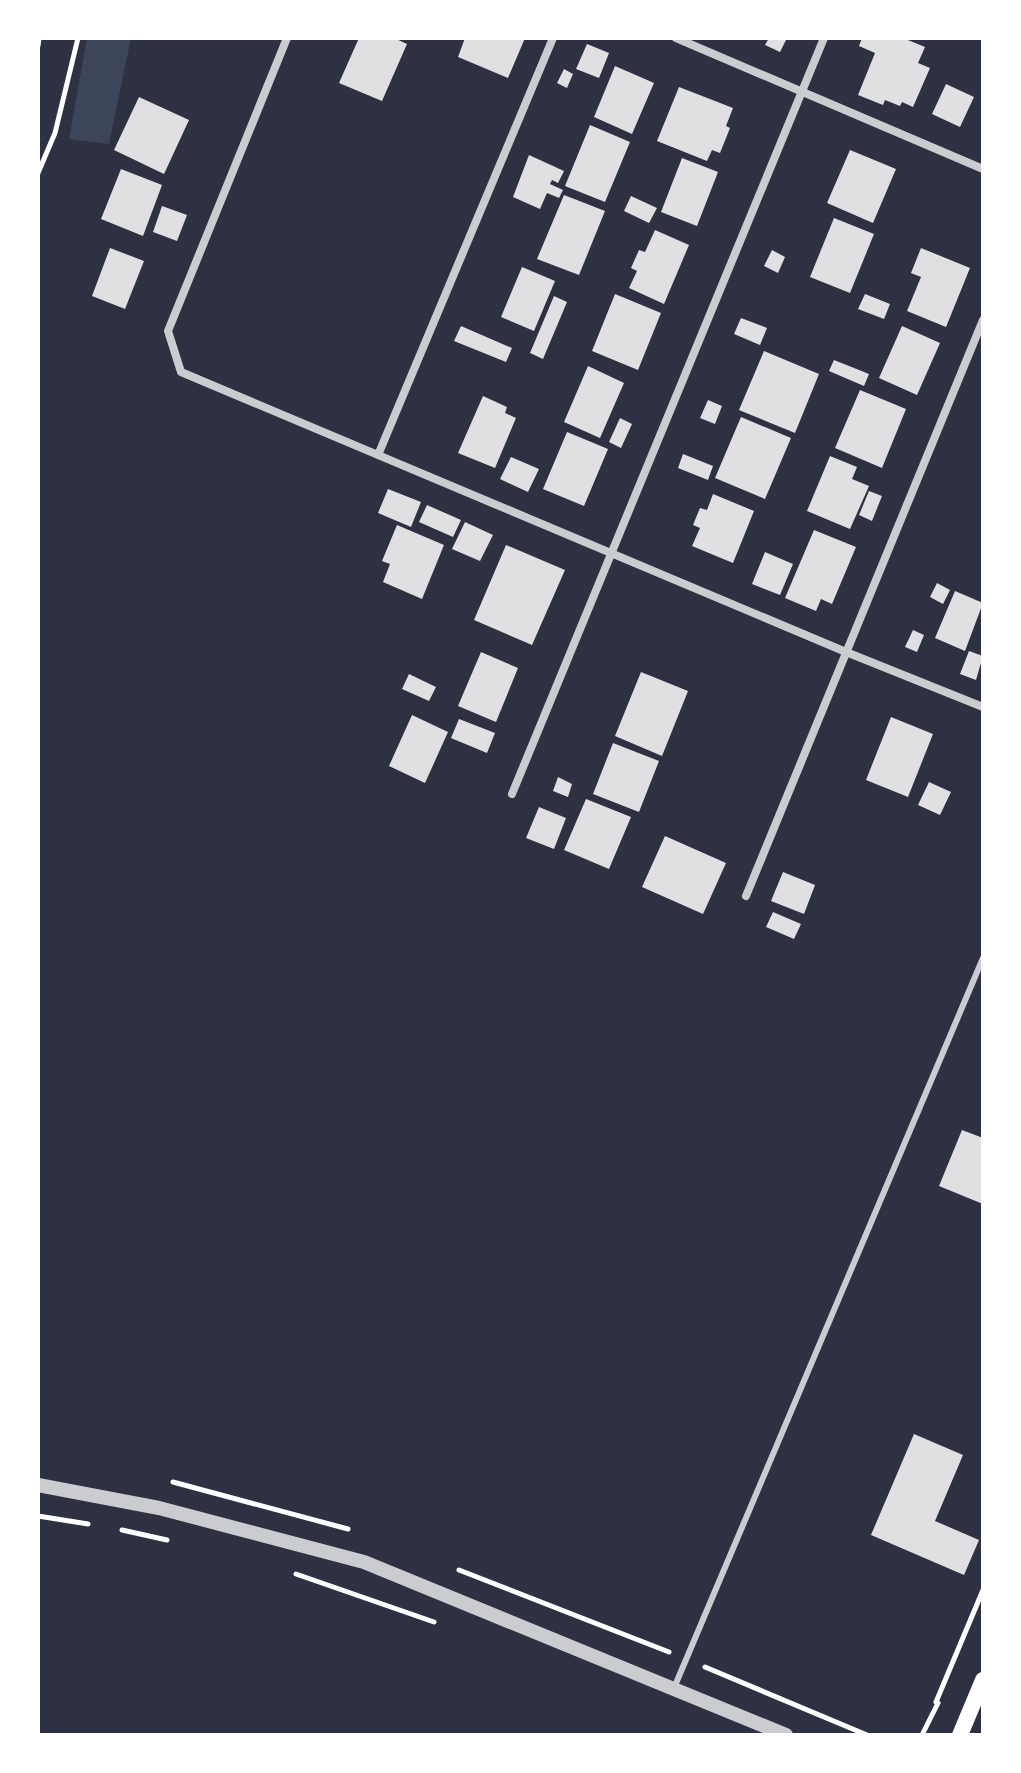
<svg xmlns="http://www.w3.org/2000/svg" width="1021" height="1773" font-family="Inter,sans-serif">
  <rect width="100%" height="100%" fill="#2d3142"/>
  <path fill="#3c4559" d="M 87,38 L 131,38 L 109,144 L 69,139 Z"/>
  <path fill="#e0e0e3" d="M 359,38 L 365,40 L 394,38 L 407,44 L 382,101 L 339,83 Z
    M 465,38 L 525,38 L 508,78 L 458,57 Z
    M 769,38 L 787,38 L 780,52 L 765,45 Z
    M 862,38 L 903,38 L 925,47 L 918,63 L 930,68 L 913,107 L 902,102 L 900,106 L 885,100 L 883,105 L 858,95 L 875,53 L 859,46 Z
    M 587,44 L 609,53 L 599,78 L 576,69 Z
    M 615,66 L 654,83 L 632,134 L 594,117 Z
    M 564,69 L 573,74 L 567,88 L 557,83 Z
    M 946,84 L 974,97 L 960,127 L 932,114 Z
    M 679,87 L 733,108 L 726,126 L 730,128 L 720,153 L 712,150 L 707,161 L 657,141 Z
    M 139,97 L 189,120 L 164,174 L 114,150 Z
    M 590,125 L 630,142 L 605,202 L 565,186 Z
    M 850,150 L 896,169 L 873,223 L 827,203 Z
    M 529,155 L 564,171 L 558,183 L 552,180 L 550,184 L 563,190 L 559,198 L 547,193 L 540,209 L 513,197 Z
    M 682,158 L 718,172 L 697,226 L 661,212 Z
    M 121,169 L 162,185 L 143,236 L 101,219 Z
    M 564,195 L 605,211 L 579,275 L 537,259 Z
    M 631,196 L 657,208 L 649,223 L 624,211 Z
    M 162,206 L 187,215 L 177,241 L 153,232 Z
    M 834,218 L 874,234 L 850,293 L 810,277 Z
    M 655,230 L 689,245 L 664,304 L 629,288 L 637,271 L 631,268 L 639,250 L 645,252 Z
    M 110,248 L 144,261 L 125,309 L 92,296 Z
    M 921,248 L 970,268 L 946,327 L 907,311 L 921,277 L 911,273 Z
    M 772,250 L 785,257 L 778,273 L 764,266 Z
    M 522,267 L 555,281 L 534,331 L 501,317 Z
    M 615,294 L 661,313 L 638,370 L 592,351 Z
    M 865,294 L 890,304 L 884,319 L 858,309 Z
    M 554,296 L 567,302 L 543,359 L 530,353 Z
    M 741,318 L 767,328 L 760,345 L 734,334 Z
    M 461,326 L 512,348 L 506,362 L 454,341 Z
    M 902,326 L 940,343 L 917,395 L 879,378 Z
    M 764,351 L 819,374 L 795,433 L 739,410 Z
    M 834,360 L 869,374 L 864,386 L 829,371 Z
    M 588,366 L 624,383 L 600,438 L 564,422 Z
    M 860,390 L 906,409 L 882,468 L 835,448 Z
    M 483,396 L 507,407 L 505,413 L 516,418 L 495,468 L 458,453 Z
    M 708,400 L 722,406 L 715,424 L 700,418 Z
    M 741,417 L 791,438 L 765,499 L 715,478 Z
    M 620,418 L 632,424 L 621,448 L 609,442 Z
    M 567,432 L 608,449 L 584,506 L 543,489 Z
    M 683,454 L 713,466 L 708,480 L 678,468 Z
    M 830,456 L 857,467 L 852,479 L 869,486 L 850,529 L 807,511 Z
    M 511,457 L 539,469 L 528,492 L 500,479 Z
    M 388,489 L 421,502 L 411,527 L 378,513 Z
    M 869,491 L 882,496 L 872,521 L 859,515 Z
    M 713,494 L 754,511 L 733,563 L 692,546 L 700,528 L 693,525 L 700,508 L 707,510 Z
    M 427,505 L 461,520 L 453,537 L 419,522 Z
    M 465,522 L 493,535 L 480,561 L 452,549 Z
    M 397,525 L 444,545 L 422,599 L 383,582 L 390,564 L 382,561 Z
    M 814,530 L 856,547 L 832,604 L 821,599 L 816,611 L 785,598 Z
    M 506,545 L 565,570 L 532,645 L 474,620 Z
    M 765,552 L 793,564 L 780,595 L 752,584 Z
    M 937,583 L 950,590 L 943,604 L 930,597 Z
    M 955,591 L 983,603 L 965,651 L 935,638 Z
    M 913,630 L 924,635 L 917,652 L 905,647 Z
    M 969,651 L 983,656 L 976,680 L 960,674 Z
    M 481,652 L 518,668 L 496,722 L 458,706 Z
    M 641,672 L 688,691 L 662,756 L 615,736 Z
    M 409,674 L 436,687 L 429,701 L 402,689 Z
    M 412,715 L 448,732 L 425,783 L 389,766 Z
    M 891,717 L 933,734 L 908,797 L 866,780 Z
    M 459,719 L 495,733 L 487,753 L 451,738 Z
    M 613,743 L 659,761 L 639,812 L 593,794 Z
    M 558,777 L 572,784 L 568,797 L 553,791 Z
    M 929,782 L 951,792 L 940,815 L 918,805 Z
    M 586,799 L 631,817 L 609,869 L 564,850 Z
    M 539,807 L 566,818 L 554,849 L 526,838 Z
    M 665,836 L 726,863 L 703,914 L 642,887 Z
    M 783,872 L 815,885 L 804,914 L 771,901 Z
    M 773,912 L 801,924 L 794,939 L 766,927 Z
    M 962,1130 L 983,1138 L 983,1204 L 939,1186 Z
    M 914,1434 L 963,1455 L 935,1521 L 979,1540 L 964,1575 L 871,1535 Z"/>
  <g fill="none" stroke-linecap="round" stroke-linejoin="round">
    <path stroke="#fff" stroke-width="5" d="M 38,46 L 39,38
      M 38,173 L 55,133 L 78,38
      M 173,1482 L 348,1529
      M 38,1516 L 88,1524
      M 122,1530 L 167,1540
      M 459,1570 L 669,1652
      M 296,1574 L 434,1622
      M 705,1667 L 867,1735
      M 936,1702 L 983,1590
      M 922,1735 L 938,1703"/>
    <path stroke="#caccd0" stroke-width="6" d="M 674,1688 L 983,958"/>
    <path stroke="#caccd0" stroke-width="8" d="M 287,38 L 168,331 L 181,372 L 846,652 L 983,707
      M 676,38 L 983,169
      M 378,455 L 553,38
      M 512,794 L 824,38
      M 746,896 L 983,320"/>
    <path stroke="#caccd0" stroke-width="14" d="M 38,1485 L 159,1508 L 364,1562 L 786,1735"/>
    <path stroke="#fff" stroke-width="16" d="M 960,1735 L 983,1680"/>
  </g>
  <rect width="1021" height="1773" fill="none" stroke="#ffffff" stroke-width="80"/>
</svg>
